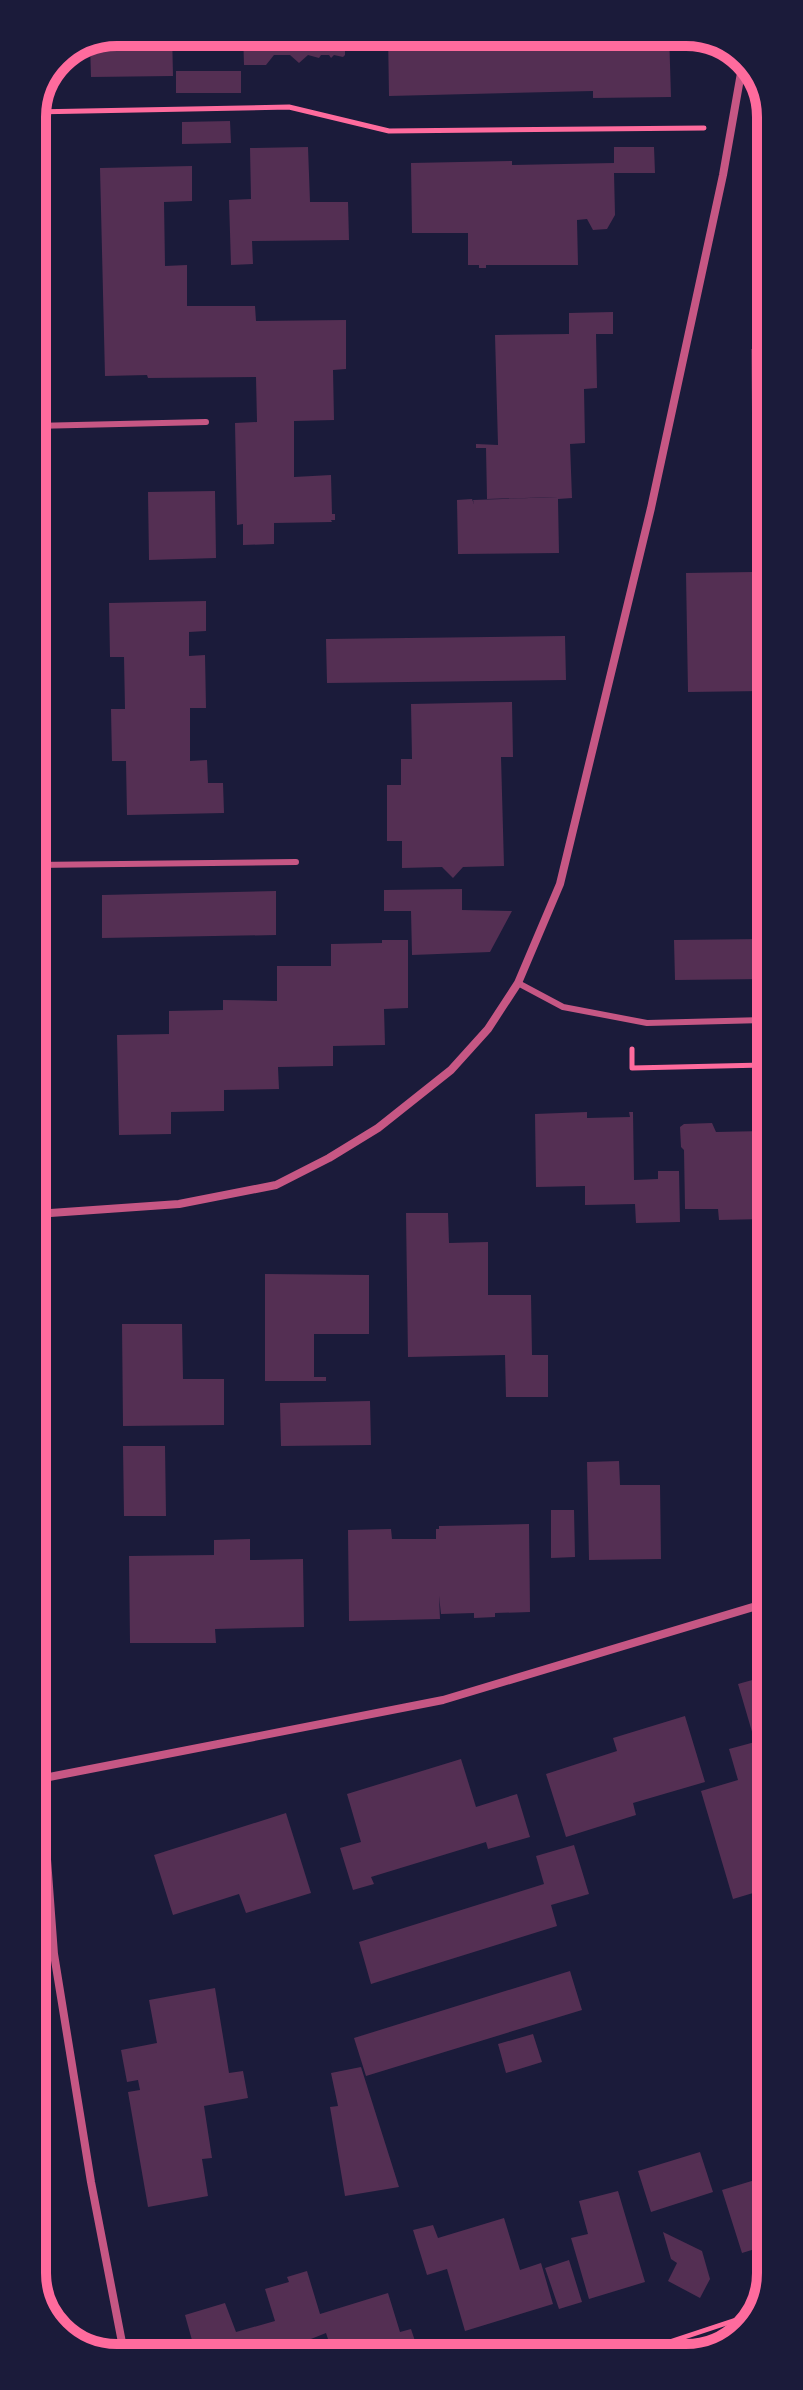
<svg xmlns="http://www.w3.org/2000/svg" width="803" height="2390" font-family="Montserrat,sans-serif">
  <rect width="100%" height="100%" fill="#1b1b3a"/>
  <path fill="#542f53" d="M 117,32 L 172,32 L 173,76 L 91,77 L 90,43 Z
    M 243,32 L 345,32 L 345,55 L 343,57 L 334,55 L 331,58 L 329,55 L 321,55 L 319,58 L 308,55 L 299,63 L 290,55 L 274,55 L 266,65 L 244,65 Z
    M 388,32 L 669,32 L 671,97 L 593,98 L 593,91 L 389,96 Z
    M 176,71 L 241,71 L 241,93 L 176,93 Z
    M 230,121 L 231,143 L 182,144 L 182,122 Z
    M 308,147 L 310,202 L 348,202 L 349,240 L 252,241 L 253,264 L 231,265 L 229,200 L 251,199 L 250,148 Z
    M 614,147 L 654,147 L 655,173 L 614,173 L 615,215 L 607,229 L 593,230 L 587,219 L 577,220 L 578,265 L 486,265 L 486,268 L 479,268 L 479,265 L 468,265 L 468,233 L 412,233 L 411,163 L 512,161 L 512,165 L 614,163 Z
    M 192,166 L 192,201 L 164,202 L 165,266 L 187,265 L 187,306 L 255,306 L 256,321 L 346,320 L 346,369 L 333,370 L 334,420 L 294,421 L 294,477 L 331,475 L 332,514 L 335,514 L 335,520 L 331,520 L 332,522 L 274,523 L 274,544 L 243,545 L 243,524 L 237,525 L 235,423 L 257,422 L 256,377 L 148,378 L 147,375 L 105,376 L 100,168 Z
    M 613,312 L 613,334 L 596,334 L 597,388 L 584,389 L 585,443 L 570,444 L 572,498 L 558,499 L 559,553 L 458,554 L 457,500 L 472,499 L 474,504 L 473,500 L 558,497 L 487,499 L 486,448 L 476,448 L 476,444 L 498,445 L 495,335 L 569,334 L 569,313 Z
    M 769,348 L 769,479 L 753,479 L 751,349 Z
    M 215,491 L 216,558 L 149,560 L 148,492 Z
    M 754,572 L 755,612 L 769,612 L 769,691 L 688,692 L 686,573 Z
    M 206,601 L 206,631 L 189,632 L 189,656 L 205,655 L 206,708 L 190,708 L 190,761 L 207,760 L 208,783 L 223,783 L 224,813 L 127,815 L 126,761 L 112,761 L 111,709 L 125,709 L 124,657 L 110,657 L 109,603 Z
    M 565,636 L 566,680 L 327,683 L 326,639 Z
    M 512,702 L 513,757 L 501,757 L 504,866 L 463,867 L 453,878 L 442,867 L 402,868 L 402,841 L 387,841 L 387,785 L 401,785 L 401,759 L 412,759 L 411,704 Z
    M 462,889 L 462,910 L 512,911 L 490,952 L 412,955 L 411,911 L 384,911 L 384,890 Z
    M 276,891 L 276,935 L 102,938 L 102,895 Z
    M 769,939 L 769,979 L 675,980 L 674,940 Z
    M 382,940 L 408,940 L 408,1008 L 384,1009 L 385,1045 L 333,1046 L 333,1066 L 278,1067 L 279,1089 L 224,1090 L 224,1111 L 171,1112 L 171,1134 L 119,1135 L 117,1035 L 169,1034 L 169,1011 L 223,1010 L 223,1000 L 277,1001 L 277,966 L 331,966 L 331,944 L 382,943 Z
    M 587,1112 L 587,1118 L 630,1117 L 629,1112 L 633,1112 L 634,1180 L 658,1179 L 658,1171 L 679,1171 L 680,1222 L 636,1223 L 635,1204 L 585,1205 L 585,1186 L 536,1187 L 535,1114 Z
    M 712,1123 L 716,1132 L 770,1131 L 770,1219 L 719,1220 L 718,1209 L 685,1209 L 684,1150 L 681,1147 L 680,1127 L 684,1124 Z
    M 406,1213 L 448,1213 L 449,1243 L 488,1242 L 488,1295 L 531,1295 L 532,1355 L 548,1355 L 548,1397 L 506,1397 L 505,1355 L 408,1357 Z
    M 265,1274 L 369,1275 L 369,1334 L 314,1334 L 314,1377 L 326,1377 L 326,1381 L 265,1381 Z
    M 122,1324 L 182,1324 L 183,1379 L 224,1379 L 224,1425 L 123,1426 Z
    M 370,1401 L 371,1445 L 281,1446 L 280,1403 Z
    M 123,1446 L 165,1446 L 166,1516 L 124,1516 Z
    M 619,1461 L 620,1485 L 660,1485 L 661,1559 L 589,1560 L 587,1462 Z
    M 551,1510 L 574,1510 L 575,1557 L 551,1558 Z
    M 529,1524 L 530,1612 L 495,1613 L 495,1617 L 474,1618 L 474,1613 L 441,1614 L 439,1596 L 440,1619 L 349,1621 L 348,1530 L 391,1529 L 392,1539 L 436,1539 L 436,1529 L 439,1529 L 439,1526 Z
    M 250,1539 L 250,1560 L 303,1559 L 304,1627 L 215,1629 L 216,1643 L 130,1643 L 129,1556 L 214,1555 L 214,1540 Z
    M 770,1675 L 770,1747 L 759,1750 L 770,1787 L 770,1829 L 754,1834 L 770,1888 L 733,1899 L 701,1791 L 738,1780 L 729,1749 L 755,1742 L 738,1684 Z
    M 685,1716 L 705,1782 L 633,1803 L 636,1815 L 566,1837 L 546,1774 L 617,1751 L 613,1738 Z
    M 461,1759 L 476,1807 L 517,1794 L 530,1837 L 488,1849 L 486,1842 L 371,1877 L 374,1884 L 353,1890 L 340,1848 L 361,1842 L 347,1794 Z
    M 286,1813 L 311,1893 L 246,1913 L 239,1894 L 173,1915 L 154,1855 Z
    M 574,1845 L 589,1894 L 551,1905 L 557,1926 L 371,1984 L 359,1942 L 544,1884 L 536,1856 Z
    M 570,1971 L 582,2010 L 366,2076 L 354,2038 Z
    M 215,1988 L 229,2073 L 243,2071 L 248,2098 L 204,2106 L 212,2158 L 202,2159 L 208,2196 L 148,2207 L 128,2092 L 140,2090 L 138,2080 L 127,2082 L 121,2050 L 157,2043 L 149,2000 Z
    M 533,2034 L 542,2062 L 506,2073 L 498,2044 Z
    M 361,2067 L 399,2187 L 345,2196 L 330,2107 L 338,2106 L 331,2073 Z
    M 700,2152 L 713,2192 L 651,2212 L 638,2171 Z
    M 771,2175 L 771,2244 L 742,2253 L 722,2190 Z
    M 618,2191 L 645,2282 L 589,2299 L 571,2238 L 588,2234 L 579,2201 Z
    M 504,2218 L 520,2270 L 541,2263 L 553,2304 L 465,2331 L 447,2269 L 427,2275 L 413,2230 L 433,2225 L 438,2238 Z
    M 663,2232 L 702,2251 L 710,2279 L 700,2298 L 668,2281 L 677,2263 L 671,2259 Z
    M 45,2245 L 60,2328 L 56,2329 L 35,2294 L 35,2247 Z
    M 569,2260 L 582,2302 L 559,2309 L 545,2268 Z
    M 307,2271 L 320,2314 L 388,2293 L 400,2332 L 411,2329 L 420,2356 L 334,2357 L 326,2333 L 286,2349 L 288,2357 L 173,2358 L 195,2351 L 185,2315 L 225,2303 L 236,2332 L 275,2321 L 265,2289 L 289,2282 L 287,2277 Z"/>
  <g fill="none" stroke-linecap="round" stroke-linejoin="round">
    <path stroke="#ff6b9d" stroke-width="5" d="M 32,112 L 289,107 L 389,131 L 704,128
      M 632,1049 L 632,1068 L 769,1065
      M 627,2356 L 757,2313"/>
    <path stroke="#c65784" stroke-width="6" d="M 33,426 L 206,422
      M 33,865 L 296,862
      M 518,983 L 563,1007 L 647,1023 L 769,1020"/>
    <path stroke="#c65784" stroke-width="8" d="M 33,1179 L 36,1214 L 41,1778 L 54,1954 L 91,2182 L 125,2358
      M 36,1214 L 179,1204 L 276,1185 L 329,1158 L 378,1128 L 451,1070 L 488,1029 L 518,983 L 560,884 L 651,508 L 723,175 L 744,56
      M 34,1780 L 443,1700 L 770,1602"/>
  </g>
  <path d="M0 0H803V2390H0ZM117 46H686A71 71 0 0 1 757 117V2273A71 71 0 0 1 686 2344H117A71 71 0 0 1 46 2273V117A71 71 0 0 1 117 46Z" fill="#1b1b3a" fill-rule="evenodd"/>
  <path fill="none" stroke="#ff6b9d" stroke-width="10" d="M117 46H686A71 71 0 0 1 757 117V2273A71 71 0 0 1 686 2344H117A71 71 0 0 1 46 2273V117A71 71 0 0 1 117 46Z"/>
</svg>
